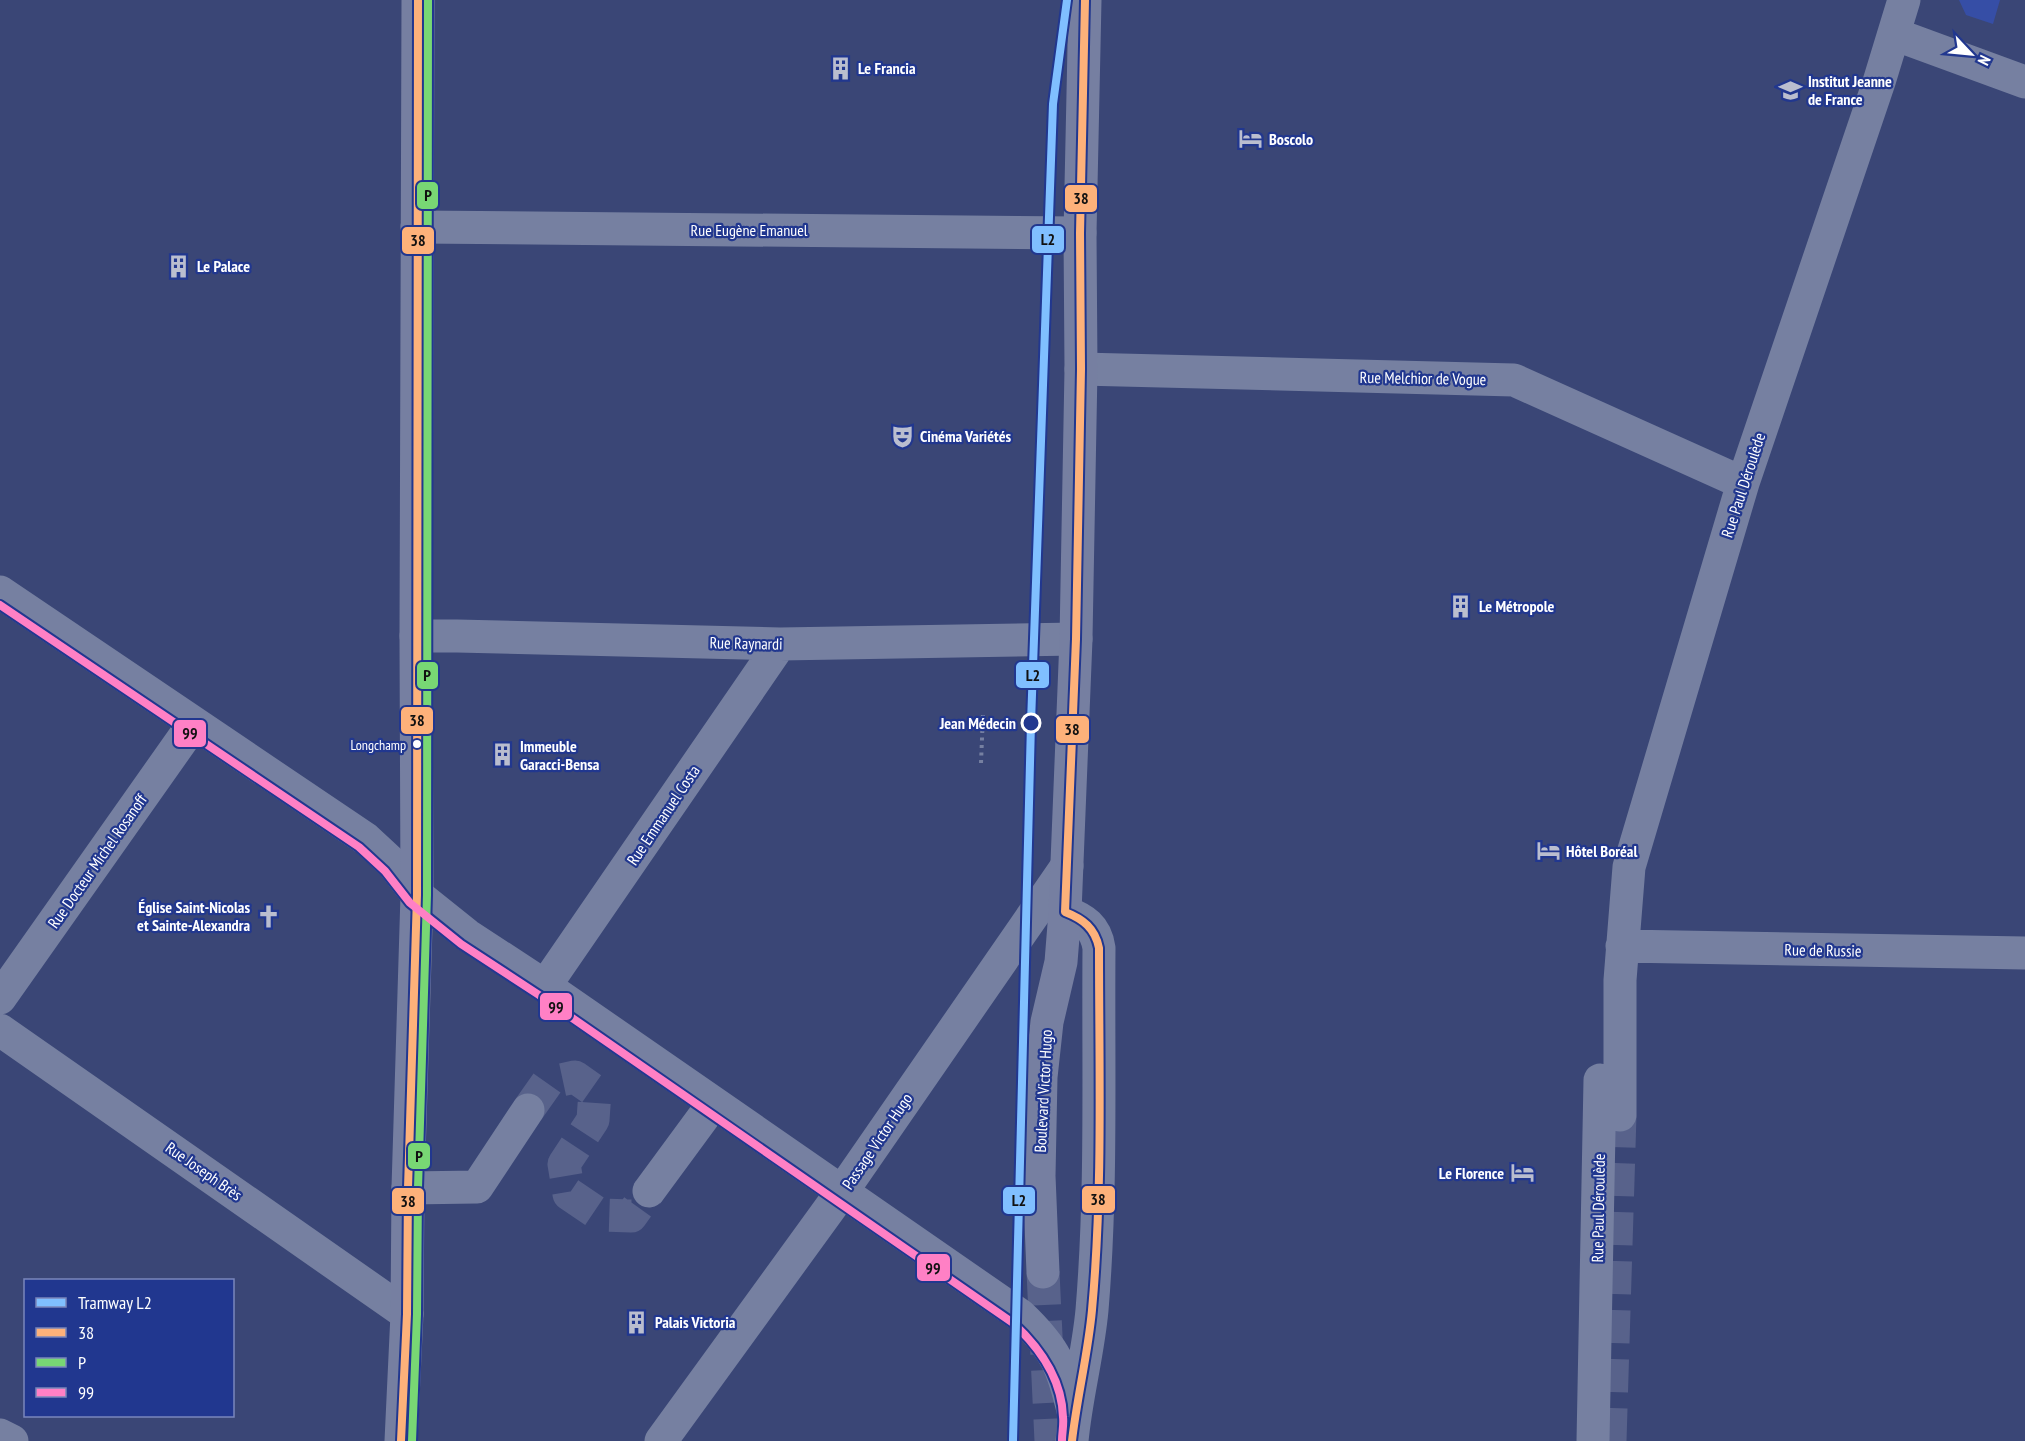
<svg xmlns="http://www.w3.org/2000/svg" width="2025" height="1441" font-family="'PT Sans Narrow',sans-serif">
  <rect width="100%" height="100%" fill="#3a4676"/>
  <path fill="#364ea6" d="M 1959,0 L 2000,0 L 1993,24 L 1966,15 Z"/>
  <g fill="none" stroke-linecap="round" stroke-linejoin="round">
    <path stroke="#58628b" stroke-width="33" stroke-dasharray="33 16" stroke-linecap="butt" d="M 528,1110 L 547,1083 L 575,1077 L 595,1091 L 593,1120 L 564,1164 L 569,1194 L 600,1215 L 631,1216 L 649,1191
      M 1610,1441 L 1620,1115"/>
    <path stroke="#58628b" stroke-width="33" stroke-dasharray="33 16" stroke-linecap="butt" d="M 1043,1272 L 1051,1441"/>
    <path stroke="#7680a1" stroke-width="4" stroke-dasharray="3 4.5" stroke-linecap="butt" d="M 981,763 L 983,714"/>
    <path stroke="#7680a1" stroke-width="33" d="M 1894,34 L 2025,82
      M 417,227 L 1080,233
      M 1081,369 L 1514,380 L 1743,483
      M 0,592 L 366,839 L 393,864 L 417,895 L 467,935 L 545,986 L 1020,1315 C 1056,1349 1063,1367 1074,1415
      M 416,636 L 457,636 L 780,644 L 1076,639
      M 1065,912 C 1084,919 1096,927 1099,948 C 1098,1068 1102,1190 1092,1310 C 1088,1354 1076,1397 1072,1441
      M 1622,946 L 2025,953
      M 545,986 L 780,644
      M 0,998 L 194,723
      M 0,1030 L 407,1314
      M 1620,1115 L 1620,980 L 1629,867 L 1743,483 L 1879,82 L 1904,0
      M 408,1188 L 477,1187 L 528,1110
      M 649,1191 L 713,1104
      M 0,1435 L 12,1441
      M 661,1441 L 841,1193 L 1067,866
      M 1593,1441 L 1600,1080"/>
    <path stroke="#767fa1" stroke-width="33" d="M 1043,1272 L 1039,1176 L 1041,1077 L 1047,1022 L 1061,962 L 1065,912 L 1076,639 L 1081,369 L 1080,233 L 1085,0
      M 401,1441 L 407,1314 L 408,1188 L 417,895 L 416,636 L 418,0"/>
    <defs>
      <path id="bus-1" d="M 401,1441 L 407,1314 L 408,1188 L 417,895 L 418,0
        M 1072,1441 C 1077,1397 1088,1354 1092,1310 C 1103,1190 1099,1068 1099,948 C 1095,928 1083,919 1065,912 L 1076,639 L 1081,369 L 1080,233 L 1085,0"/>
      <path id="bus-2" d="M 412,1441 L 417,1314 L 418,1188 L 427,895 L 428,0"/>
      <path id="bus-3" d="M 0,605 L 359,847 L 385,871 L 410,903 L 461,944 L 539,995 L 1013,1323 C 1040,1348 1062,1379 1063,1417 C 1064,1424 1062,1433 1062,1440"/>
    </defs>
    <use href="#bus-1" stroke="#21378f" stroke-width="12"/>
    <use href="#bus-2" stroke="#21378f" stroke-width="12"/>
    <use href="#bus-3" stroke="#21378f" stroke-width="12"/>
    <use href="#bus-1" stroke="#fdb17a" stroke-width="8"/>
    <use href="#bus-2" stroke="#78d774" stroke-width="8"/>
    <use href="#bus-3" stroke="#ff80c5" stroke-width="8"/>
    <defs>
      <path id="tram-1" d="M 1013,1441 L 1031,723 L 1053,104 L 1067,0"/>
    </defs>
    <use href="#tram-1" stroke="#21378f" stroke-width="12"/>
    <use href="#tram-1" stroke="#80bfff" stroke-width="8"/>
  </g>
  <defs>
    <symbol id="building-bare" viewBox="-9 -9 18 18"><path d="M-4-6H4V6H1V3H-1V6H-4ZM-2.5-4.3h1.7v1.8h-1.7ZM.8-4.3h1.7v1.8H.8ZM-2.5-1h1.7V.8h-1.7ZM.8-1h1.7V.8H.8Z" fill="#babecf" stroke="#21378f" stroke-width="2.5" paint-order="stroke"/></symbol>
    <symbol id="school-bare" viewBox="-9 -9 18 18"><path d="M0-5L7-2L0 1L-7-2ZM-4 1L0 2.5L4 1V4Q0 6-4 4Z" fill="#babecf" stroke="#21378f" stroke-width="2.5" paint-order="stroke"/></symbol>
    <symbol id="hotel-bare" viewBox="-9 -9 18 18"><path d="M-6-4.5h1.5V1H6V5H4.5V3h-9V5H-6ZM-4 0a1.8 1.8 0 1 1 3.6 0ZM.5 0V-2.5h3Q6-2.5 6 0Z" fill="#babecf" stroke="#21378f" stroke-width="2.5" paint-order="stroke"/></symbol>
    <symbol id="theatre-bare" viewBox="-9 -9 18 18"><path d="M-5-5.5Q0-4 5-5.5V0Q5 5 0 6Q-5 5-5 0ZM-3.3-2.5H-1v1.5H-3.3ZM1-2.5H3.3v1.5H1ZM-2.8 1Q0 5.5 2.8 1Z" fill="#babecf" stroke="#21378f" stroke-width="2.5" paint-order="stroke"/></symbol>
    <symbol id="church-bare" viewBox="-9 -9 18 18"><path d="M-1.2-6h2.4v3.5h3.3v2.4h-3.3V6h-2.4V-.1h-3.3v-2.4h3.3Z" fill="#babecf" stroke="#21378f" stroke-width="2.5" paint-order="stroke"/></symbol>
  </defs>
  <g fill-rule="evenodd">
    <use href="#building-bare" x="824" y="52" width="33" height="33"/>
    <use href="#school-bare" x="1774" y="74" width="33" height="33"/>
    <use href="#hotel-bare" x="1234" y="122" width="33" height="33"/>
    <use href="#building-bare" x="162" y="250" width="33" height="33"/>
    <use href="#theatre-bare" x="886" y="420" width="33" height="33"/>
    <use href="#building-bare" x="1444" y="590" width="33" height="33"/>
    <use href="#building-bare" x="486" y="738" width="33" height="33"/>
    <use href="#hotel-bare" x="1532" y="834" width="33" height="33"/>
    <use href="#church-bare" x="252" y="900" width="33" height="33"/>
    <use href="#hotel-bare" x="1506" y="1156" width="33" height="33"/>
    <use href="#building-bare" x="620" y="1306" width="33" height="33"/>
  </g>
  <circle fill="#21378f" stroke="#fff" stroke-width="3" cx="1031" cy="723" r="9"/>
  <circle fill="#fff" stroke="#21378f" stroke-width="2" cx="417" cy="744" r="5"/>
  <g text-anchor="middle" stroke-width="4.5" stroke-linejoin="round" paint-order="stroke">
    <g font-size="14" fill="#fff" stroke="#21378f" text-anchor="end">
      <text x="406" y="750">Longchamp</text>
    </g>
    <g font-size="16" font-weight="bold" fill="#fff" stroke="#21378f" text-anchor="start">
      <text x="858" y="74">Le Francia</text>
      <text x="1808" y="87">Institut Jeanne<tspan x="1808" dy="18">de France</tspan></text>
      <text x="1269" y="145">Boscolo</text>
      <text x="197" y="272">Le Palace</text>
      <text x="920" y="442">Cinéma Variétés</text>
      <text x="1479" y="612">Le Métropole</text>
      <text x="520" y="752">Immeuble<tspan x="520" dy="18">Garacci-Bensa</tspan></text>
      <text x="1566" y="857">Hôtel Boréal</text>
      <text x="250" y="913" text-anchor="end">Église Saint-Nicolas<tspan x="250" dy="18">et Sainte-Alexandra</tspan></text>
      <text x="1504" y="1179" text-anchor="end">Le Florence</text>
      <text x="655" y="1328">Palais Victoria</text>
    </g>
    <g font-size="16" fill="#fff" stroke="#21378f">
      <text x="749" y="236">Rue Eugène Emanuel</text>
      <text transform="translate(1423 378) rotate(1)" y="6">Rue Melchior de Vogue</text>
      <text transform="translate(1743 485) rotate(-72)" y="6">Rue Paul Déroulède</text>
      <text transform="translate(746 643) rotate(1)" y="6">Rue Raynardi</text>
      <text transform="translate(663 815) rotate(-56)" y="6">Rue Emmanuel Costa</text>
      <text transform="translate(97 861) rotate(-55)" y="6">Rue Docteur Michel Rosanoff</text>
      <text transform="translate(1823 950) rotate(1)" y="6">Rue de Russie</text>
      <text transform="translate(1043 1091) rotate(-87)" y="6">Boulevard Victor Hugo</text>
      <text transform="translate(877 1141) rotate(-56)" y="6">Passage Victor Hugo</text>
      <text transform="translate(204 1171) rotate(35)" y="6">Rue Joseph Brès</text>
      <text transform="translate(1598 1208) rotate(-89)" y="6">Rue Paul Déroulède</text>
    </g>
    <g font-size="16" font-weight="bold" fill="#fff" stroke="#21378f" text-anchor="end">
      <text x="1016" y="729">Jean Médecin</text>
    </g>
  </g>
  <g stroke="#21378f" stroke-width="2">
    <rect x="416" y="181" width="23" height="29" rx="6" fill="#78d774"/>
    <rect x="1064" y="184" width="34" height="29" rx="6" fill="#fdb17a"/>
    <rect x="1031" y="225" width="34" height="29" rx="6" fill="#80bfff"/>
    <rect x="401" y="226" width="34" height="29" rx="6" fill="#fdb17a"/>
    <rect x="1015" y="661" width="35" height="28" rx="6" fill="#80bfff"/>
    <rect x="416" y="661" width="23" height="29" rx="6" fill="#78d774"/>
    <rect x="400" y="706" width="34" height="29" rx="6" fill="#fdb17a"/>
    <rect x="1055" y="715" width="35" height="29" rx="6" fill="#fdb17a"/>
    <rect x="173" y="719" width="34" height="29" rx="6" fill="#ff80c5"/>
    <rect x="539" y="992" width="34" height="29" rx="6" fill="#ff80c5"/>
    <rect x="407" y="1142" width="24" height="28" rx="6" fill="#78d774"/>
    <rect x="1081" y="1185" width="35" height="29" rx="6" fill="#fdb17a"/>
    <rect x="1002" y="1186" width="34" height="29" rx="6" fill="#80bfff"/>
    <rect x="391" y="1187" width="34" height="28" rx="6" fill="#fdb17a"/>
    <rect x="916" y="1253" width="35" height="29" rx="6" fill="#ff80c5"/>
  </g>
  <g font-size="16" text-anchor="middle" font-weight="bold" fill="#111">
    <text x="428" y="201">P</text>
    <text x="1081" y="204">38</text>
    <text x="1048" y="245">L2</text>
    <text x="418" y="246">38</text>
    <text x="1033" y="681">L2</text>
    <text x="427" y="681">P</text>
    <text x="417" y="726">38</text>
    <text x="1072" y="735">38</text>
    <text x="190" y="739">99</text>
    <text x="556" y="1013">99</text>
    <text x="419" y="1162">P</text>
    <text x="1098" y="1205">38</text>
    <text x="1019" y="1206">L2</text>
    <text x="408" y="1207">38</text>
    <text x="933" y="1274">99</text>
  </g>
  <rect x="24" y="1279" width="210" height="138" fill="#21378f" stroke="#7a87bc" stroke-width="1.5"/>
  <rect x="36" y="1298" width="30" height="9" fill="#80bfff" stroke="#7a87bc" stroke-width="1.5"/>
  <text x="78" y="1309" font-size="18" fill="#ffffff">Tramway L2</text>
  <rect x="36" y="1328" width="30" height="9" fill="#fdb17a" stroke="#7a87bc" stroke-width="1.5"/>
  <text x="78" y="1339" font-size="18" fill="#ffffff">38</text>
  <rect x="36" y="1358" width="30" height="9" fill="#78d774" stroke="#7a87bc" stroke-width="1.5"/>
  <text x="78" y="1369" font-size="18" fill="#ffffff">P</text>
  <rect x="36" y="1388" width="30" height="9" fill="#ff80c5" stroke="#7a87bc" stroke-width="1.5"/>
  <text x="78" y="1399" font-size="18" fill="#ffffff">99</text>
  <g transform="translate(1971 54) rotate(116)" stroke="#21378f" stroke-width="4.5" paint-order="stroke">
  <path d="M0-4.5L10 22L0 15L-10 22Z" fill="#ffffff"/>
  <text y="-9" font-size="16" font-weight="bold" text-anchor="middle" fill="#ffffff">N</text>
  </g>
</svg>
